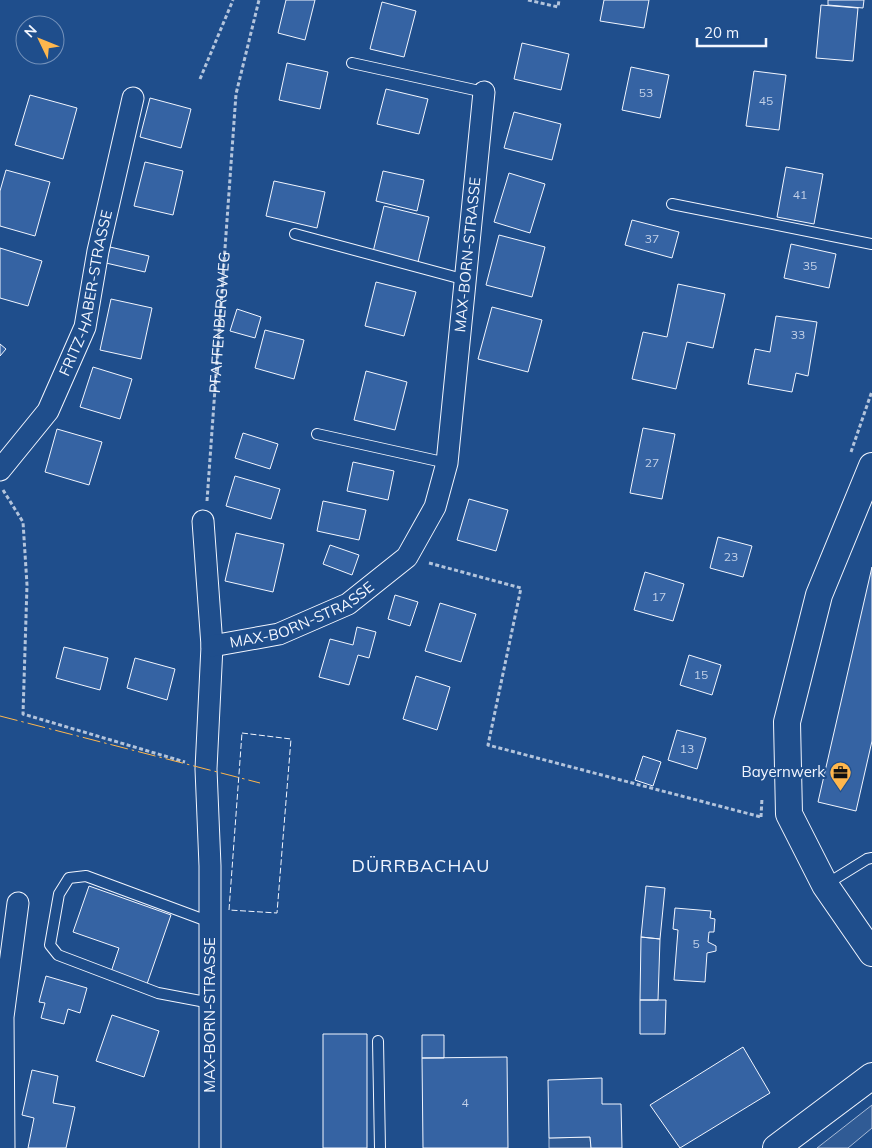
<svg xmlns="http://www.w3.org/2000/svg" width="872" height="1148" font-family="Mulish,sans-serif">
  <rect width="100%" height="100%" fill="#1f4e8c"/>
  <path fill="#305b95" stroke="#a8bbd7" d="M 872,1105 L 872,1128 L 848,1148 L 817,1148 Z
    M 590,1137 L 591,1148 L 549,1148 L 549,1138 Z"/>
  <path fill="#3563a3" stroke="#f2f6ff" d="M 286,0 L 315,0 L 305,40 L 278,33 Z
    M 604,0 L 649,0 L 644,28 L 600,21 Z
    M 828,0 L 864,0 L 863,8 L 828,5 Z
    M 382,2 L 416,11 L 404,57 L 370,49 Z
    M 821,5 L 858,8 L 853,61 L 816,58 Z
    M 522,43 L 569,54 L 561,90 L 514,79 Z
    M 287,63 L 328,72 L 320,109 L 279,100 Z
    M 631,67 L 669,75 L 660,118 L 622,110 Z
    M 754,71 L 786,75 L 779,130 L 746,126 Z
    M 386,89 L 428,99 L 419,134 L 377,124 Z
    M 30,95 L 77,108 L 63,159 L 15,145 Z
    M 150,98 L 191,109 L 181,148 L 140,137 Z
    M 514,112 L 561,124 L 552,160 L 504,148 Z
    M 145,162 L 183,171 L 173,215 L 134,206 Z
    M 786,167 L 823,174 L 814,224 L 777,217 Z
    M 6,170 L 50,182 L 35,236 L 0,226 L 0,191 Z
    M 383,171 L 424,180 L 417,211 L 376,201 Z
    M 509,173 L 545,184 L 530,233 L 494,222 Z
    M 274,181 L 325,192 L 317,228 L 266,216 Z
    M 384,206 L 429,217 L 418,262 L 373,252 Z
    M 632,220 L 679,232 L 672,258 L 625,245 Z
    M 499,235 L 545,247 L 532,297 L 486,285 Z
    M 791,244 L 836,254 L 829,288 L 784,278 Z
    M 110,247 L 149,256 L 145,272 L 106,263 Z
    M 0,248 L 42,261 L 28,306 L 0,298 Z
    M 376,282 L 416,292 L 404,336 L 365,326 Z
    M 678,284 L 725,294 L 713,348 L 687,342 L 676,389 L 632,379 L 643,332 L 667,337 Z
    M 111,299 L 152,308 L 141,359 L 100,350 Z
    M 492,307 L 542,320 L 528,372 L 478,359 Z
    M 237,309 L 261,317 L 255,338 L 230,331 Z
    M 776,316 L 817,322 L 808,376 L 796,373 L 792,392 L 748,384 L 755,349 L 770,352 Z
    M 265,330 L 304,340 L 294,379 L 255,368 Z
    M 0,344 L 6,349 L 0,356 Z
    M 93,367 L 132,379 L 120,419 L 80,407 Z
    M 366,371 L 407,382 L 395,430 L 354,420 Z
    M 643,428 L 675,434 L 662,499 L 630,493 Z
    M 57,429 L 102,442 L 89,485 L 45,472 Z
    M 243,433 L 278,444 L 270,469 L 235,458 Z
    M 353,462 L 394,471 L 388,500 L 347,491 Z
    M 235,476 L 280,489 L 271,519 L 226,506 Z
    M 469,499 L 508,510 L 496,551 L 457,540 Z
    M 323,501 L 366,510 L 359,540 L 317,531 Z
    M 236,533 L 284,544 L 273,592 L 225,581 Z
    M 718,537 L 752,546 L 743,577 L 710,568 Z
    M 330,545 L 359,555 L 352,575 L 323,564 Z
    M 872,567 L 872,741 L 856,811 L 818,802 Z
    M 645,572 L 684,584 L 673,621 L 634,610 Z
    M 395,595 L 418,602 L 410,626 L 388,619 Z
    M 440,603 L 476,614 L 461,662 L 425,651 Z
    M 357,627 L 376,632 L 369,658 L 358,655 L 349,685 L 319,677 L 330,639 L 353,645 Z
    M 64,647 L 108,658 L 100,690 L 56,678 Z
    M 689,655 L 721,665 L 712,695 L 680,685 Z
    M 135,658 L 175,669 L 167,700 L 127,688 Z
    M 416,676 L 450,687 L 437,730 L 403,719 Z
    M 677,730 L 706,738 L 697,769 L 668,760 Z
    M 643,756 L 661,762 L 653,786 L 635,780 Z
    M 89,886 L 171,915 L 147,984 L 111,972 L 119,948 L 73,932 Z
    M 646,886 L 665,888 L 660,939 L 641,937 Z
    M 675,908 L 711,911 L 710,918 L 715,919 L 714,932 L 709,932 L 708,942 L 716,946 L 716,951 L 707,953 L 705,982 L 674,980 L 678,930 L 673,929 Z
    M 641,937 L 660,939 L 658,1000 L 640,1000 Z
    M 46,976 L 87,988 L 80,1013 L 68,1009 L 64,1024 L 41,1018 L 45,1003 L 39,1002 Z
    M 640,1000 L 666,1000 L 665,1034 L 640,1034 Z
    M 112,1015 L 159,1031 L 144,1077 L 96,1061 Z
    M 323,1034 L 367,1034 L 367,1148 L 323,1148 Z
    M 422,1035 L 444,1035 L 444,1058 L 422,1058 Z
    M 743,1047 L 770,1093 L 680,1148 L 650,1105 Z
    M 507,1057 L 508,1148 L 423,1148 L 422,1058 Z
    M 32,1070 L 58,1076 L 53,1103 L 75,1107 L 66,1148 L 28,1148 L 34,1118 L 22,1115 Z
    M 602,1078 L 602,1104 L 621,1104 L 622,1148 L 591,1148 L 590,1137 L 549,1138 L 548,1080 Z"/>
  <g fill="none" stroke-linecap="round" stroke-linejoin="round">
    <defs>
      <path id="service" d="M 352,63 L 484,92
        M 672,204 L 872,244
        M 295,234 L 466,280
        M 317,434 L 447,463
        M 825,885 L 867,859 L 872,858
        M 210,922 L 86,876 L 69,878 L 59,894 L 50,945 L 58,955 L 158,993 L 211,1003
        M 378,1041 L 380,1148"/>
      <g id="minor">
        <path id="s2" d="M 0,470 L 48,411 L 85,327 L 98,251 L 133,98"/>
        <path d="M 203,521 L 212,646 L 206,769 L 210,866 L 210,1148"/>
        <path id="s3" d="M 212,646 L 279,634 L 348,604 L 407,557 L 435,507 L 447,463 L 484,92"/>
        <path d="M 4,1148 L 3,1017 L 18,903"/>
      </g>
      <path id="tertiary" d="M 872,466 L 819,595 L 787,722 L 789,814 L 825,885 L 872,953
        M 776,1148 L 872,1076"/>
    </defs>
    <use href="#service" stroke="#f2f6ff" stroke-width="12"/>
    <use href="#minor" stroke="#f2f6ff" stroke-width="23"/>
    <use href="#tertiary" stroke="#f2f6ff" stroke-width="28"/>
    <g stroke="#b3c4dc" stroke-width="3" stroke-dasharray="4 2.5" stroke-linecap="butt">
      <path d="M 528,0 L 558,7 L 559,0"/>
      <path d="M 200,79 L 233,0"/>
      <path d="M 851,452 L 872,391"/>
      <path d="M 3,490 L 23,522 L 27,585 L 23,714 L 185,762"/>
      <path id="s1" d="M 207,501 L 236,94 L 259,0"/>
      <path d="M 429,563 L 521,588 L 488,745 L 761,817"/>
      <path d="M 761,817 L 762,798"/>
    </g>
    <use href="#service" stroke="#1f4e8c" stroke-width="10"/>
    <use href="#minor" stroke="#1f4e8c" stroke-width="21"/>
    <use href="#tertiary" stroke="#1f4e8c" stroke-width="26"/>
    <path stroke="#f2f6ff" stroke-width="1" stroke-dasharray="6 2.5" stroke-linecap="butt" d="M 242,733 L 291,739 L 277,913 L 229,910 Z"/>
    <path stroke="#ffb74d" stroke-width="1" stroke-dasharray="18 4 2.5 4" stroke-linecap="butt" d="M 0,716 L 260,783"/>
  </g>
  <defs>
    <symbol id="office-pin" viewBox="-11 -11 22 30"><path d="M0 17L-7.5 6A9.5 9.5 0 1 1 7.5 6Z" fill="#ffb74d" stroke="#1f4e8c"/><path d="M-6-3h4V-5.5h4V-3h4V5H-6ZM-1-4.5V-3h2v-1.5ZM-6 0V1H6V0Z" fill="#111"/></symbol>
  </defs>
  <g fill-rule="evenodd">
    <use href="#office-pin" x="828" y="760" width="25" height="34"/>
  </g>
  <g text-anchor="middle" stroke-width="4" stroke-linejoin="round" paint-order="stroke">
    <g font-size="12" fill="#c3d1e8">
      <text x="646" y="97">53</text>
      <text x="766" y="105">45</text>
      <text x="800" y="199">41</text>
      <text x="652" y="243">37</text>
      <text x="810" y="270">35</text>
      <text x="798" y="339">33</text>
      <text x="652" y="467">27</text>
      <text x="731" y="561">23</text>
      <text x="659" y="601">17</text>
      <text x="701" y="679">15</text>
      <text x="687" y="753">13</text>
      <text x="696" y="948">5</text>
      <text x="465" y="1107">4</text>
    </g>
    <g font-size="15" fill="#f2f6ff" stroke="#1f4e8c">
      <text dy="5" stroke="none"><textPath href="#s3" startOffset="531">MAX-BORN-STRASSE</textPath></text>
      <text dy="5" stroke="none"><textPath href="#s2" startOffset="201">FRITZ-HABER-STRASSE</textPath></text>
      <text dy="5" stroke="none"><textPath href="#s1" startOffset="179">PFAFFENBERGWEG</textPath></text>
      <text dy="5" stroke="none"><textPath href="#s3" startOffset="96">MAX-BORN-STRASSE</textPath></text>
      <text transform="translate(210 1015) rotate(-90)" y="5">MAX-BORN-STRASSE</text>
    </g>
    <g font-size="15" fill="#f2f6ff" stroke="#1f4e8c" text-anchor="end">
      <text x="825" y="777">Bayernwerk</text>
    </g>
    <g font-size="18" letter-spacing="1" fill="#f2f6ff" stroke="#1f4e8c">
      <text x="421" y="872">DÜRRBACHAU</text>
    </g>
  </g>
  <g transform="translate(40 40) rotate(313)"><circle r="24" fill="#1f4e8c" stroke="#7391ba"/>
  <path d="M0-4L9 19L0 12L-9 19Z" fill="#ffb74d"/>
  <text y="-8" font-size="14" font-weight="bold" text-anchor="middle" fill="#f2f6ff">N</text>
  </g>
  <path d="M697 38v8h69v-8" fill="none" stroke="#f2f6ff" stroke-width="2.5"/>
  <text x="704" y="38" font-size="15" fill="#f2f6ff" stroke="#1f4e8c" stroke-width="4" paint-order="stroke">20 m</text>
</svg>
